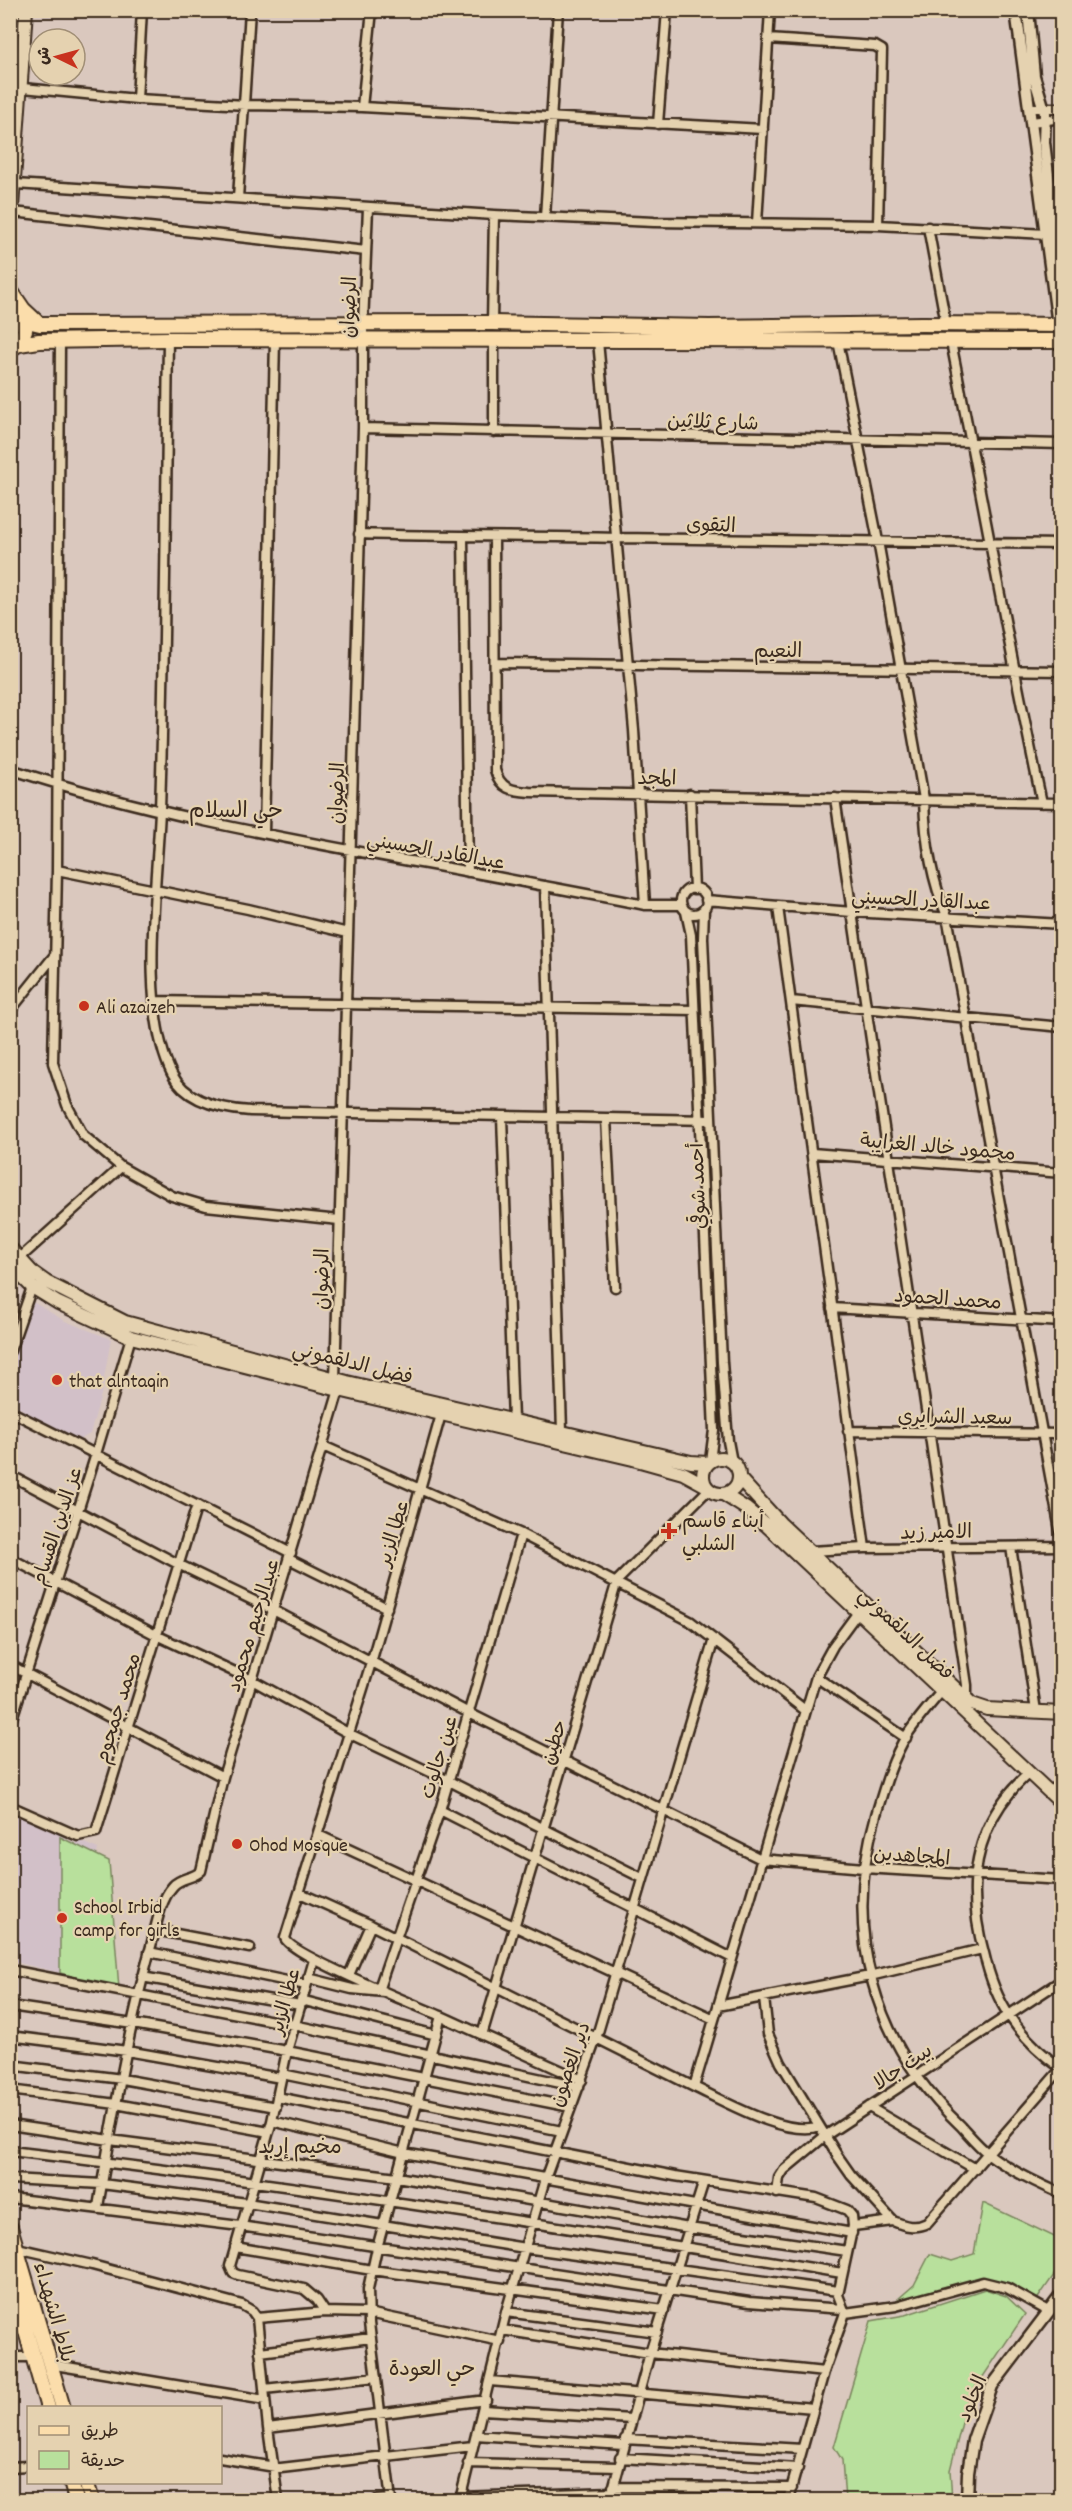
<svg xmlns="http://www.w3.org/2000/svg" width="1072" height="2511" font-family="Dekko,'Playpen Sans Arabic',sans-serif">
  <rect width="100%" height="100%" fill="#dac8be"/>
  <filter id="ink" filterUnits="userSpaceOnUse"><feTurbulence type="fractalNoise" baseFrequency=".0167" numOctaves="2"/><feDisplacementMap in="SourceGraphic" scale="12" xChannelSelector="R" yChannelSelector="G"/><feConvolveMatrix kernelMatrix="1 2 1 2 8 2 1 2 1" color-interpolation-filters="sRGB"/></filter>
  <g filter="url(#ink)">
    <path fill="#d2c0c8" d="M 33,1302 L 65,1321 L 111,1339 L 101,1395 L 90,1434 L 77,1441 L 11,1403 L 11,1365 Z
      M 11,1809 L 64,1834 L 65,1838 L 75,1843 L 80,1841 L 98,1849 L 97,1855 L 109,1861 L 119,1987 L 11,1961 Z"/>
    <path fill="#b8e09c" stroke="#7a855d" stroke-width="1.5" d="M 60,1837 L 109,1861 L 119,1989 L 60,1973 Z
      M 983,2203 L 1061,2240 L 1061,2265 L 1036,2301 L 983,2282 L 890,2306 L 914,2285 L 930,2254 L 952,2261 L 974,2254 Z
      M 985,2289 L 1006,2296 L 1025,2314 L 968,2399 L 950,2470 L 952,2500 L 845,2500 L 842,2460 L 834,2447 L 871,2321 L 905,2315 Z"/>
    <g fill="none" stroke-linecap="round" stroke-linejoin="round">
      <defs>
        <path id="minor" d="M 768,39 L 875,46 L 882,50 L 878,225
          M 23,88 L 137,99 L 246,105 L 362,107 L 763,129
          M 137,99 L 142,10
          M 362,107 L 372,10
          M 1030,108 L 1062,108
          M 1032,122 L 1062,118
          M 658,124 L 667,10
          M 15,184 L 494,215 L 654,222 L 878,225 L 1046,234
          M 238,198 L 250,10
          M 13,212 L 366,251
          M 545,217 L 558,10
          M 757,223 L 770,10
          M 928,227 L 946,324
          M 492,323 L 494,215
          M 168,339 C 166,496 165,653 160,810 C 157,884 139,1009 172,1074 C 186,1102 222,1109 250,1111 L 711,1120
          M 60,341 L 57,870 L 53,1063 L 67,1105 L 83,1135 L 121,1167 L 172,1196 L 206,1206 L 339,1220
          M 494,341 L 494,432
          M 598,341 L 634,730 L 645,905
          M 838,341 L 878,541 L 924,799 C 925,840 931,879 947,916 L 1062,1541
          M 951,342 C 982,496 1009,650 1042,803
          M 363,428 L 1062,444
          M 359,534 C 446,537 531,536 618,538 C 766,540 914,542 1062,544
          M 463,537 L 468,872
          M 494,538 L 495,770 C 500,789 512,791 530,792 L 1062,803
          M 495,663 L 1062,671
          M 10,769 C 138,811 272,836 404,860 C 484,874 564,890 645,905 L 681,905
          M 690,794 L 694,889
          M 835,798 L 967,1685 L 967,1699
          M 264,833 L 275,340
          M 57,870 L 248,909 L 348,933
          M 545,886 L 562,1431
          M681 901a13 13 0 1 1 26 0a13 13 0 1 1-26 0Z
          M 706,900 L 852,912 L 1062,924
          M 778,907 L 865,1548
          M 704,909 L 703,938 L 722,1362 L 728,1441 L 732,1462
          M 686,912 L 691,935 L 714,1430 L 710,1461
          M 155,1001 L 694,1010
          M 791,1001 L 1062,1027
          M 10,1011 L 54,956
          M 502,1117 L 513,1420
          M 606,1119 L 615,1287
          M 812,1153 L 1062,1173
          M 20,1258 L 121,1167
          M 832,1308 L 1062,1322
          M 10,1351 L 32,1287
          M 335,1379 L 363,428 L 363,324 L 368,208
          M 10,1411 L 291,1553
          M 848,1431 L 1062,1434
          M 323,1446 L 521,1534 L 690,1621 L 805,1710
          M 10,1475 L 178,1564 L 273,1610 L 469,1713 L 761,1859 L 864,1868 L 1062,1880
          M 1011,1547 L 1036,1711
          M 810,1551 L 865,1548 L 1062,1546
          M 10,1558 L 156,1635 L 252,1680 L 348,1733 L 449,1781 L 642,1878
          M 289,1559 L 387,1608
          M 10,1665 L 223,1777
          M 816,1677 L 906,1738
          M 941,1692 C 929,1706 917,1720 907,1735 C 892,1759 884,1788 876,1815 C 842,1932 873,2043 961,2126 C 970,2136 979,2147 990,2155 C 1011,2171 1037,2183 1062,2194
          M 10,1725 L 96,1454 L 131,1337
          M 1029,1773 C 974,1822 965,1885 984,1953 C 989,1975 997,1998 1010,2017 C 1024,2038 1041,2054 1062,2069
          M 10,1806 L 78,1836 L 96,1832 L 197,1505
          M 440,1810 L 732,1958
          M 318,1835 L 714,2019
          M 300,1893 L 371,1925 L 694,2087
          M 155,1930 L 250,1948
          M 149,1952 L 306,1985
          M 314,1960 L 287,2051 L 272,2121 L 230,2266 L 233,2273 L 238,2275 L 304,2289 L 317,2300 L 325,2312
          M 10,1970 L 294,2025 L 579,2087
          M 349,1975 L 371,1925
          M 142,1977 L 300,2005
          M 308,1978 L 352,1989 L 384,1992
          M 379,1988 L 440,1810 L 521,1534
          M 764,1998 L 768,2034 L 781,2063 L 837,2155 L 851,2175 L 893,2221 C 905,2226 915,2229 927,2223 L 1061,2069
          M 301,2000 L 436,2035
          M 10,2006 L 133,2024 L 287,2051 L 571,2107
          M 718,2006 L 870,1976 L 982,1949
          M 441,2016 L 582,2080
          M 482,2035 L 617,1581 L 708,1490
          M 10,2036 L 127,2051 L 281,2078
          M 10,2065 L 122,2079 L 276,2107
          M 282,2074 L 562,2131
          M 10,2090 L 116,2104 L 269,2132
          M 277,2097 L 675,2176 L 816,2198 L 847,2210 L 852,2216 L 853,2226 L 838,2295 L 845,2313 L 824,2372 L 788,2500
          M 869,2107 L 975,2169
          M 272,2121 L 404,2153 L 852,2233
          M 10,2125 L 110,2140 L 397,2177 L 689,2228 L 847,2251
          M 819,2126 C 788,2138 724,2101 694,2087 L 816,1677 L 833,1646 L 858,1612
          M 10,2151 C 289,2183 565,2227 842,2273
          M 10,2179 L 102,2184 L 247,2203 L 525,2248 L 838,2291
          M 777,2193 L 779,2178 L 784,2170 L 825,2136 L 1062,1980
          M 10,2198 L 240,2226 L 749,2302 L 843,2309
          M 98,2207 C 113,2119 128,2031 151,1946 C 156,1927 160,1900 173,1886 C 181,1877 193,1879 201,1871 L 223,1777 L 339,1390
          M 853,2226 L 893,2221
          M 235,2247 L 372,2270 L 664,2310
          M 13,2250 L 17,2248 L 92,2265 L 242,2305 L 252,2311 L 257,2318 L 268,2428 L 278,2500
          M 506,2312 L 657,2332
          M 845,2313 L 896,2306 L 983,2282 L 1007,2288 L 1048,2311
          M 257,2318 L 325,2312 L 368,2313 L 500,2341
          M 502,2330 L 650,2353 L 824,2372
          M 260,2352 L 371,2338
          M 10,2357 L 32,2357
          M 49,2364 L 265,2400
          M 490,2381 L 814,2408
          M 264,2389 L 376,2377
          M 483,2410 L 631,2419
          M 268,2428 L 486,2400
          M 476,2435 L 623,2445
          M 625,2439 L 802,2449
          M 220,2458 L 281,2468 L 473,2446
          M 620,2458 L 798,2468
          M 468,2463 L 618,2467
          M 10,2467 L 28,2466
          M 613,2487 L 792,2488
          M 460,2497 L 612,2492
          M 377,2500 L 391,2499
          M 391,2500 L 369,2323 L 368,2289 L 377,2248 L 441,2016 C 418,2006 289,1954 285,1938 L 371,1663 L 442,1411
          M 460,2500 L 506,2312 L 545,2179 L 596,2039 L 714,1639
          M 610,2500 L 650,2353 L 704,2181"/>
        <path id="tertiary" d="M 1016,10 L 1058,325
          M 1028,10 L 1034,76 L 1045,113 L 1044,142 L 1062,288
          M 967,2500 L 968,2473 L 973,2440 L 992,2386 L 1062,2294"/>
        <path id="secondary" d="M 10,19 L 11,10
          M 10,236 L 26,10
          M 10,1248 L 32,1272 L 46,1282 L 125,1322 L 347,1382 L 691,1462 L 708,1463
          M 10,1265 L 32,1287 L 58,1303 L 131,1337 L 339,1390 L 633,1459 L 683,1473 L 705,1485
          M703 1476a18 18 0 1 1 36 0a18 18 0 1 1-36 0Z
          M 739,1478 L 780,1523 L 972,1704 L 987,1709 L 1062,1713
          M 723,1494 L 745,1508 L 766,1525 L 1062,1804"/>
        <path id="primary" d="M 10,290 L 23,309 L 38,323
          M 10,310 L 20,316 L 25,330 L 19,344 L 10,349
          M 23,320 L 40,324 L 492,323 L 709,327 L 922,324 L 1062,325
          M 19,344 L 39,341 L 168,339 L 1062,341
          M 10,2227 L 63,2408
          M 10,2276 L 48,2408
          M 71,2482 L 76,2500
          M 86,2482 L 92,2500"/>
      </defs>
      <use href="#minor" stroke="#3b2a1e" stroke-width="13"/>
      <use href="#tertiary" stroke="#3b2a1e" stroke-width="15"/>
      <use href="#secondary" stroke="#3b2a1e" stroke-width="16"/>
      <use href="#primary" stroke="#3b2a1e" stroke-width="18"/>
      <use href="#minor" stroke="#e5d2b0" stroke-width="8"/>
      <use href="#tertiary" stroke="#e5d2b0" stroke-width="10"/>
      <use href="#secondary" stroke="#e5d2b0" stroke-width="12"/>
      <use href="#primary" stroke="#fbddab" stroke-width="14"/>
    </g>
  </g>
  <g fill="#c8321e" stroke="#e5d2b0" stroke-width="2">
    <circle cx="84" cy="1006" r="6"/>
    <circle cx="57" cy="1380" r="6"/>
    <path d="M666 1522h6v6h6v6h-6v6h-6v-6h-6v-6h6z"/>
    <circle cx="237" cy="1844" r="6"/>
    <circle cx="62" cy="1918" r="6"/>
  </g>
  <g text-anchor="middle" stroke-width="4.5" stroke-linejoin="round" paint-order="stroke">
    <g font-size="20" fill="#3b2a1e" stroke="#e5d2b0">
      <text transform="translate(348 307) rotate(-88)" y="7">الرضوان</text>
      <text transform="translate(713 421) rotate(2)" y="7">شارع ثلاثين</text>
      <text transform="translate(711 524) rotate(2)" y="7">التقوى</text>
      <text x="778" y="657">النعيم</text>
      <text transform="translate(657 777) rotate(1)" y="7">المجد</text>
      <text transform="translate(336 793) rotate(-88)" y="7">الرضوان</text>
      <text transform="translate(436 850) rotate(10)" y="7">عبدالقادر الحسيني</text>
      <text transform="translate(921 899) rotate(3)" y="7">عبدالقادر الحسيني</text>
      <text transform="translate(938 1146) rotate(5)" y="7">محمود خالد الغرايبة</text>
      <text transform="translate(697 1186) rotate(-92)" y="7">أحمد شوقي</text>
      <text transform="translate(321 1279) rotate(-89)" y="7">الرضوان</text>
      <text transform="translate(948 1298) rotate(4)" y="7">محمد الحمود</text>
      <text transform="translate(353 1362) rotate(14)" y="7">فضل الدلقموني</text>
      <text transform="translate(955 1416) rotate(1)" y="7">سعيد الشرايري</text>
      <text transform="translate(56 1526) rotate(-72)" y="7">عز الدين القسام</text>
      <text transform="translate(936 1531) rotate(-1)" y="7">الامير زيد</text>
      <text transform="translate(392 1533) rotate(-73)" y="7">عطا الزير</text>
      <text transform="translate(252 1625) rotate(-73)" y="7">عبدالرحيم محمود</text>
      <text transform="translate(907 1633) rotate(44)" y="7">فضل الدلقموني</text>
      <text transform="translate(117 1708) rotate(-73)" y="7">محمد جمجوم</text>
      <text transform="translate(553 1742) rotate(-73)" y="7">حطين</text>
      <text transform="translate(438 1757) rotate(-73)" y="7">عين جالوت</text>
      <text transform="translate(912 1855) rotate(4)" y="7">المجاهدين</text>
      <text transform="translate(284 2001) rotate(-74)" y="7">عطا الزير</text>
      <text transform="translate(569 2064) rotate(-71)" y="7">دير الغصون</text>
      <text transform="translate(902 2066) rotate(-34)" y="7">بيت جالا</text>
      <text transform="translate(55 2312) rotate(74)" y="7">بلاط الشهداء</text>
      <text transform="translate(971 2398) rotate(-67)" y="7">الخلود</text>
    </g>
    <g font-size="20" fill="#3b2a1e" stroke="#e5d2b0" text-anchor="start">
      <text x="96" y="1013">Ali azaizeh</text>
      <text x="69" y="1387">that alntaqin</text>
      <text x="682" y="1527">أبناء قاسم<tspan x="682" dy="23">الشلبي</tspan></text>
      <text x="249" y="1851">Ohod Mosque</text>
      <text x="74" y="1913">School Irbid<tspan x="74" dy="23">camp for girls</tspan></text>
    </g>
    <g font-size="21" fill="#3b2a1e" stroke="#e5d2b0">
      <text x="300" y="2153">مخيم إربد</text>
      <text x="432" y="2375">حي العودة</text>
    </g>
    <g font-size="22" fill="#3b2a1e" stroke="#e5d2b0">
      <text x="236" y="817">حي السلام</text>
    </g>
  </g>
  <rect width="1072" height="2511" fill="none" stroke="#e5d2b0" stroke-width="36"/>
  <rect x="18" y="18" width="1036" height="2475" fill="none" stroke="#3b2a1e" stroke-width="2" filter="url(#ink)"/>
  <rect x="27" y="2406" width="195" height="78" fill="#e5d2b0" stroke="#a18f76" stroke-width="1.5"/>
  <rect x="39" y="2426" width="30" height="9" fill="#fbddab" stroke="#a18f76" stroke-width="1.5"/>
  <text x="81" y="2436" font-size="18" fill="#3b2a1e">طريق</text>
  <rect x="39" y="2451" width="30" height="18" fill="#b8e09c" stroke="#a18f76" stroke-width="1.5"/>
  <text x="81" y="2466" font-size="18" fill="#3b2a1e">حديقة</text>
  <g transform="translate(57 57) rotate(275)"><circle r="28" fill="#e5d2b0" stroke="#a18f76" stroke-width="1.5"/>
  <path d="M0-4.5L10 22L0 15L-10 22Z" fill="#c8321e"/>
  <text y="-9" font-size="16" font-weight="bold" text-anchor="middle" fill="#3b2a1e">ش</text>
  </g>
</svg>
